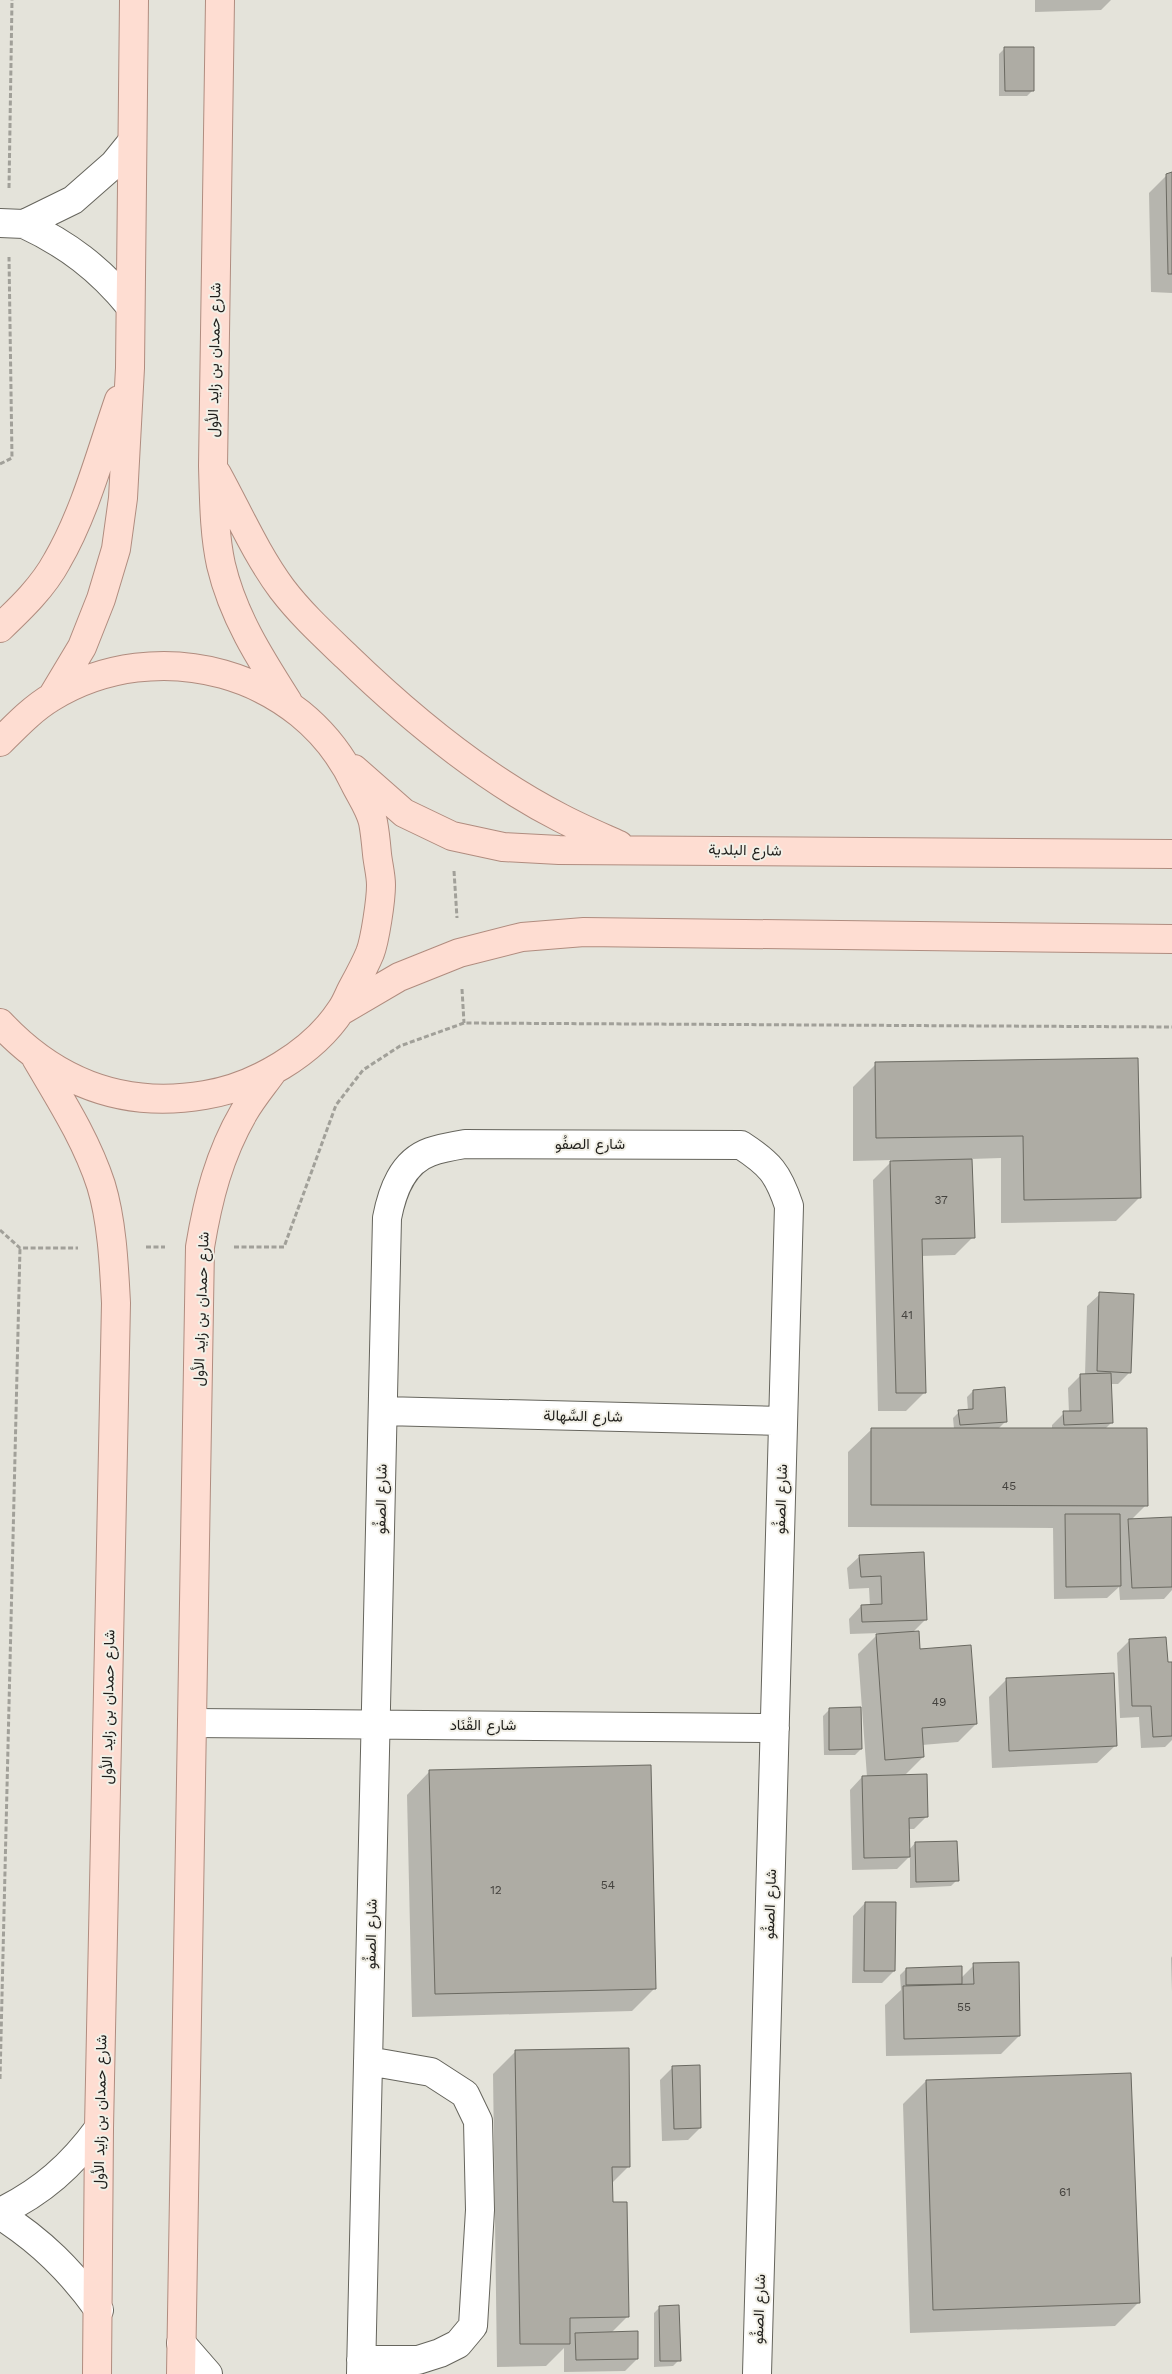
<svg xmlns="http://www.w3.org/2000/svg" width="1172" height="2374" font-family="'Work Sans',Vazirmatn,sans-serif">
  <rect width="100%" height="100%" fill="#e4e3da"/>
  <path fill="#0003" d="M 1035,0 L 1111,0 L 1101,10 L 1035,12 Z
    M 1005,48 L 1033,90 L 1027,96 L 999,96 L 999,54 Z
    M 1172,174 L 1172,293 L 1151,292 L 1149,193 L 1167,175 Z
    M 1137,1059 L 1139,1198 L 1116,1221 L 1001,1223 L 1001,1158 L 971,1159 L 973,1237 L 955,1255 L 921,1256 L 925,1392 L 906,1411 L 878,1411 L 873,1180 L 893,1160 L 853,1161 L 853,1087 L 876,1064 Z
    M 1100,1294 L 1130,1372 L 1118,1384 L 1110,1384 L 1112,1422 L 1105,1429 L 1146,1505 L 1131,1520 L 1172,1518 L 1172,1590 L 1164,1599 L 1120,1600 L 1119,1587 L 1107,1598 L 1054,1599 L 1053,1528 L 848,1527 L 848,1452 L 872,1429 L 954,1429 L 953,1418 L 959,1412 L 968,1411 L 967,1397 L 973,1391 L 1006,1421 L 998,1429 L 1052,1429 L 1052,1425 L 1064,1413 L 1069,1413 L 1068,1388 L 1080,1376 L 1085,1375 L 1087,1306 Z
    M 922,1553 L 925,1620 L 913,1632 L 919,1650 L 976,1724 L 958,1742 L 922,1745 L 923,1757 L 904,1776 L 926,1817 L 914,1829 L 908,1829 L 909,1850 L 915,1843 L 957,1880 L 951,1886 L 910,1888 L 910,1856 L 897,1869 L 852,1870 L 850,1790 L 862,1777 L 867,1777 L 858,1654 L 879,1633 L 850,1634 L 849,1619 L 861,1606 L 870,1606 L 869,1588 L 849,1589 L 847,1568 L 860,1556 Z
    M 1129,1641 L 1167,1663 L 1172,1663 L 1172,1740 L 1165,1747 L 1141,1748 L 1139,1717 L 1120,1718 L 1117,1653 Z
    M 1007,1679 L 1116,1745 L 1097,1763 L 992,1768 L 989,1697 Z
    M 829,1710 L 861,1749 L 855,1755 L 824,1755 L 823,1716 Z
    M 430,1771 L 655,1988 L 632,2011 L 412,2017 L 407,1795 Z
    M 865,1903 L 894,1971 L 882,1983 L 852,1983 L 853,1916 Z
    M 1172,1956 L 1172,1992 L 1171,1958 Z
    M 974,1965 L 1019,2036 L 1001,2054 L 886,2056 L 885,2005 L 901,1990 L 900,1975 L 906,1969 L 961,1978 Z
    M 516,2051 L 629,2166 L 611,2184 L 611,2203 L 628,2316 L 611,2333 L 637,2359 L 625,2371 L 564,2372 L 564,2348 L 546,2366 L 497,2367 L 493,2074 Z
    M 673,2067 L 700,2128 L 688,2140 L 662,2141 L 660,2080 Z
    M 926,2081 L 1138,2303 L 1115,2326 L 910,2333 L 903,2104 Z
    M 660,2307 L 679,2360 L 673,2366 L 654,2367 L 654,2313 Z"/>
  <path fill="#aeaca4" stroke="#6a6961" d="M 1004,47 L 1034,47 L 1034,91 L 1005,91 Z
    M 1172,172 L 1172,274 L 1168,274 L 1166,174 Z
    M 1138,1058 L 1141,1198 L 1024,1200 L 1023,1136 L 876,1138 L 875,1062 Z
    M 972,1159 L 975,1238 L 922,1239 L 926,1393 L 896,1393 L 890,1161 Z
    M 1099,1292 L 1134,1294 L 1131,1373 L 1097,1371 Z
    M 1111,1373 L 1113,1423 L 1064,1425 L 1063,1411 L 1081,1411 L 1080,1374 Z
    M 1005,1387 L 1007,1422 L 960,1425 L 958,1410 L 973,1409 L 973,1390 Z
    M 871,1428 L 1147,1428 L 1148,1506 L 871,1505 Z
    M 1065,1514 L 1120,1514 L 1121,1586 L 1066,1587 Z
    M 1172,1517 L 1172,1587 L 1132,1588 L 1128,1519 Z
    M 924,1552 L 927,1620 L 862,1622 L 861,1605 L 882,1604 L 881,1576 L 861,1577 L 859,1555 Z
    M 919,1631 L 920,1649 L 971,1645 L 977,1724 L 922,1728 L 924,1757 L 885,1760 L 876,1634 Z
    M 1166,1637 L 1168,1662 L 1172,1662 L 1172,1736 L 1153,1737 L 1151,1706 L 1132,1706 L 1129,1639 Z
    M 1114,1673 L 1117,1746 L 1009,1751 L 1006,1678 Z
    M 861,1707 L 862,1749 L 829,1750 L 829,1708 Z
    M 651,1765 L 656,1989 L 435,1994 L 429,1770 Z
    M 927,1774 L 928,1817 L 909,1818 L 910,1857 L 864,1858 L 862,1776 Z
    M 957,1841 L 959,1881 L 916,1882 L 915,1842 Z
    M 865,1902 L 896,1902 L 895,1971 L 864,1971 Z
    M 1019,1962 L 1020,2036 L 904,2039 L 903,1986 L 974,1984 L 973,1963 Z
    M 962,1966 L 962,1984 L 906,1985 L 906,1968 Z
    M 629,2048 L 630,2167 L 612,2167 L 613,2202 L 627,2202 L 629,2317 L 570,2318 L 570,2344 L 520,2344 L 515,2050 Z
    M 700,2065 L 701,2128 L 674,2129 L 672,2066 Z
    M 1131,2073 L 1140,2303 L 933,2310 L 926,2080 Z
    M 679,2305 L 681,2361 L 660,2361 L 659,2306 Z
    M 638,2331 L 638,2359 L 576,2360 L 575,2333 Z"/>
  <g fill="none" stroke-linecap="round" stroke-linejoin="round">
    <defs>
      <path id="minor" d="M 0,223 L 24,224 L 73,200 L 114,164 L 131,143
        M 24,224 C 67,244 100,269 130,306
        M 383,1411 L 783,1421
        M 192,1723 L 775,1728
        M 0,2212 C 42,2192 72,2165 99,2128
        M 0,2215 C 41,2241 71,2271 99,2310
        M 181,2343 L 208,2374
        M 361,2360 L 418,2360 L 440,2353 L 458,2344 L 473,2326 L 480,2210 L 478,2121 L 465,2094 L 431,2072 L 368,2061
        M 361,2374 L 387,1218 C 392,1192 402,1162 430,1152 C 441,1148 453,1146 465,1144 L 741,1145 C 770,1164 778,1173 789,1206 L 757,2374"/>
      <path id="major" d="M 220,0 L 213,466 C 214,498 214,533 221,565 C 233,616 260,658 288,702
        M 217,474 C 238,512 256,554 282,589 C 301,614 324,635 347,657 C 409,717 483,778 561,818 C 580,828 599,836 619,845
        M 0,628 C 21,608 43,587 57,561 C 85,513 101,452 119,400
        M 52,697 L 82,647 L 101,599 L 116,549 L 123,498 L 130,368 L 134,0
        M 0,742 C 16,726 32,709 52,697 C 157,633 302,671 355,784 C 361,796 370,809 373,822 C 375,832 376,843 377,854 C 378,864 381,875 381,885 C 381,900 375,940 370,953 C 365,965 359,976 353,987 C 349,994 346,1003 341,1010 C 313,1053 255,1087 205,1095 C 124,1109 56,1083 0,1023
        M 354,769 L 404,813 L 452,836 L 503,847 L 559,850 L 1172,854
        M 341,1011 L 399,977 L 459,953 L 522,937 L 584,932 L 1172,939
        M 36,1058 C 60,1099 86,1139 101,1185 C 112,1221 114,1265 116,1303 L 99,2128 L 97,2374
        M 181,2374 L 200,1247 C 208,1199 219,1155 244,1112 C 252,1098 263,1085 273,1071"/>
    </defs>
    <use href="#minor" stroke="#66655d" stroke-width="30"/>
    <use href="#major" stroke="#b08c7f" stroke-width="30"/>
    <path stroke="#a1a099" stroke-width="3" stroke-dasharray="5 2.5" stroke-linecap="butt" d="M 9,188 L 12,0
      M 0,464 L 12,458 L 9,257
      M 454,871 L 457,918
      M 462,989 L 464,1023
      M 0,1230 L 20,1248 L 78,1248
      M 146,1247 L 165,1247
      M 234,1247 L 284,1247 L 336,1105 L 363,1070 L 400,1046 L 464,1023 L 1172,1027
      M 0,2079 L 20,1248"/>
    <use href="#minor" stroke="#fff" stroke-width="28"/>
    <use href="#major" stroke="#feddd2" stroke-width="28"/>
  </g>
  <g text-anchor="middle" stroke-width="4" stroke-linejoin="round" paint-order="stroke">
    <g font-size="12" fill="#44423e">
      <text x="941" y="1204">37</text>
      <text x="907" y="1319">41</text>
      <text x="1009" y="1490">45</text>
      <text x="939" y="1706">49</text>
      <text x="608" y="1889">54</text>
      <text x="496" y="1894">12</text>
      <text x="964" y="2011">55</text>
      <text x="1065" y="2196">61</text>
    </g>
    <g font-size="15" fill="#201f1c" stroke="#f2f0e7">
      <text transform="translate(214 360) rotate(-89)" y="5">شارع حمدان بن زايد الأول</text>
      <text transform="translate(745 850) rotate(1)" y="5">شارع البلدية</text>
      <text x="590" y="1149">شارع الصفُو</text>
      <text transform="translate(201 1309) rotate(-88)" y="5">شارع حمدان بن زايد الأول</text>
      <text transform="translate(583 1416) rotate(1)" y="5">شارع السَّهالة</text>
      <text transform="translate(381 1499) rotate(-89)" y="5">شارع الصفُو</text>
      <text transform="translate(781 1499) rotate(-88)" y="5">شارع الصفُو</text>
      <text transform="translate(108 1707) rotate(-89)" y="5">شارع حمدان بن زايد الأول</text>
      <text x="483" y="1730">شارع القْنَاد</text>
      <text transform="translate(770 1904) rotate(-88)" y="5">شارع الصفُو</text>
      <text transform="translate(371 1934) rotate(-89)" y="5">شارع الصفُو</text>
      <text transform="translate(100 2112) rotate(-89)" y="5">شارع حمدان بن زايد الأول</text>
      <text transform="translate(759 2309) rotate(-88)" y="5">شارع الصفُو</text>
    </g>
  </g>
</svg>
